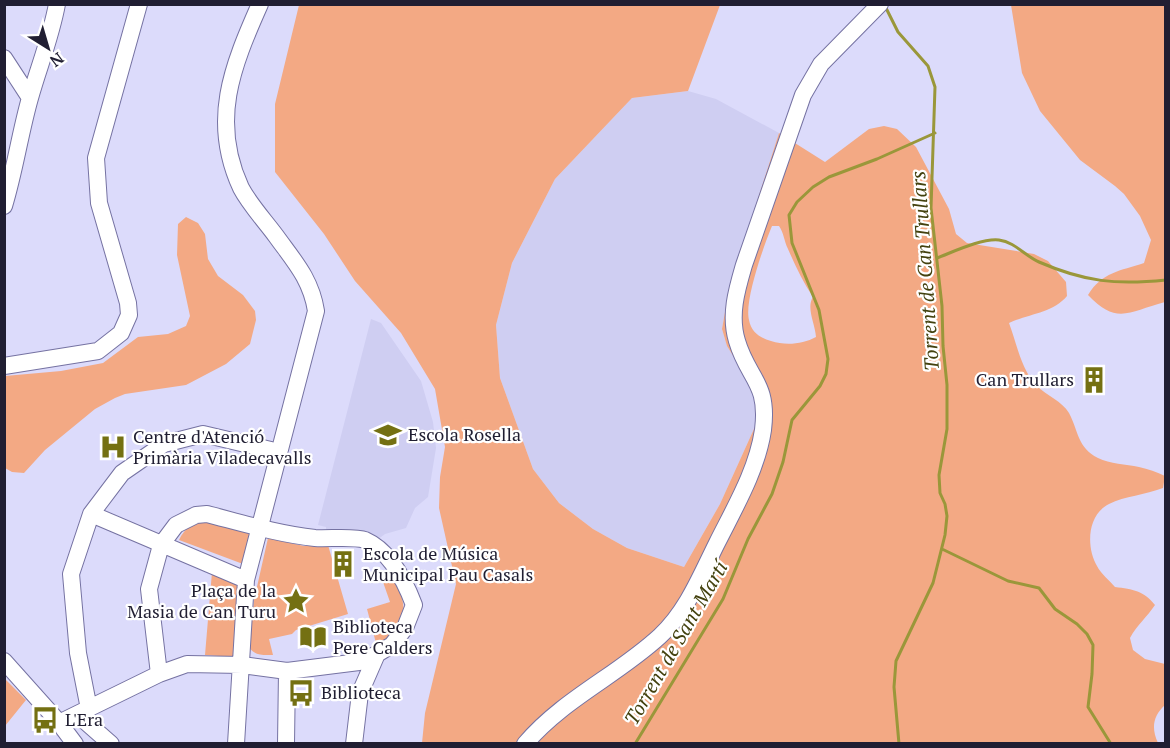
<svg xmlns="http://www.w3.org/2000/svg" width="1170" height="748" font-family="'PT Serif',serif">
  <rect width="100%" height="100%" fill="#dcdbfb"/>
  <path fill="#cfcef2" d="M 688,91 L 716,99 L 779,133 L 729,289 L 722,329 L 727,346 L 747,378 L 753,393 L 758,420 L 720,504 L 684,567 L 627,548 L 593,529 L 559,503 L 533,469 L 500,378 L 496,325 L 512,263 L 555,179 L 632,98 Z
    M 371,319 L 381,323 L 421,381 L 433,422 L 436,448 L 428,497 L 415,508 L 406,528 L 385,534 L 377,540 L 326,531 L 326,527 L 318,525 Z"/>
  <path fill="#f3a984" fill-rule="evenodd" d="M 299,5 L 720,5 L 688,91 L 632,98 L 555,179 L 512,263 L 496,325 L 500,378 L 533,469 L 559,503 L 593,529 L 627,548 L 684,567 L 720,504 L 758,420 L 753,392 L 747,378 L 727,346 L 722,329 L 729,289 L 779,133 L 825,162 L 869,129 L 884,126 L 897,129 L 916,147 L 949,209 L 956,234 L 967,243 L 1034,254 L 1048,261 L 1066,282 L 1067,296 C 1053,313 1028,314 1009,323 C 1017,344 1021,370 1037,386 C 1047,396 1062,401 1069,413 C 1079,432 1077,447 1098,458 C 1110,464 1126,464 1139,467 C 1148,469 1157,472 1165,476 L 1163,488 C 1145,495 1125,496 1109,504 C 1087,515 1086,547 1097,566 C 1101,574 1110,581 1115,587 C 1133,589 1144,591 1155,605 C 1147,617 1137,625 1130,638 L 1133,650 L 1145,659 L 1165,664 L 1165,705 C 1153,716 1151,728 1158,743 L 422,743 L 425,713 L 456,584 L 439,508 L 440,477 L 445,447 L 435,389 L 401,333 L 355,281 L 324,234 L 275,172 L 275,104 ZM 772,226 L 779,226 C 784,233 784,241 788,249 C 795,265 803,282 813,297 C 806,308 815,323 816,337 C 803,344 786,346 771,341 C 760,338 751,332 749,320 C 744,301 764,245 772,226 Z
    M 1011,5 L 1165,5 L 1165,302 C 1130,311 1117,326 1088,295 C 1102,272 1120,271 1144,263 L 1151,240 L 1140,216 L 1124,194 L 1115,186 L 1080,160 L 1040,111 L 1022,73 Z
    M 186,217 L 198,223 L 205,234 L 208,259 L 218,276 L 243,295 L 255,311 L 256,320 L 250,344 L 226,364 L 186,385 L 125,394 L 115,398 L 95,409 L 45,450 L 24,473 L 12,472 L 5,468 L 5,376 L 61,371 L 103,363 L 138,337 L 168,334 L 186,326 L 190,316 L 177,255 L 178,224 Z
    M 204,521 L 252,531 L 243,564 L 179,540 C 185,528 191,524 204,521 Z
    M 268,538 L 304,546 L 328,545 L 348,614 L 296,630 L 292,634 L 269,639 L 273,655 C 262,655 255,656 249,647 L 254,600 Z
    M 212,572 L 241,585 L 233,657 L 205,655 Z
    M 396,579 C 409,615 407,622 377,647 L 367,609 L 390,602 L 383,582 Z
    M 5,679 L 26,700 L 5,726 Z"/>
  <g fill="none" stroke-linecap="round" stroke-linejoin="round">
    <path stroke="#9a973a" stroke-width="3" d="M 885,6 L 898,32 L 928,66 L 935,87 L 931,208 L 942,306 L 943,346 L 947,385 L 947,429 L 939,475 L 940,493 L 945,504 L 947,516 L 945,535 L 933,583 L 896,661 L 894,687 L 899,744
      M 937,258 C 953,252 982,238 999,240 C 1015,242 1025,256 1039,262 C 1085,282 1116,285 1166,280
      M 942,549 L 1008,581 L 1039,588 L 1055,609 L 1077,624 L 1087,634 L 1093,645 L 1092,674 L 1088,707 L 1111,744
      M 635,744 L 723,599 L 748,539 L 772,494 L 783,462 L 792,420 L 820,386 L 826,374 L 828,359 L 819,310 L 792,243 L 789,215 L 797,202 L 813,187 L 829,177 L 877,159 L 935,133"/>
    <defs>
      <path id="minor" d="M 4,58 L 30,98
        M 4,206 C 15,170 20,133 30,98 C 39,66 51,37 57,4
        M 4,366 L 98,351 L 121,333 L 129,315 L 128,303 L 99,203 L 96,158 L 139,4
        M 91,514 L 246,580
        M 4,661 L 55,718
        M 89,709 L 78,653 L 71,574 L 91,514 L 122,473 L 164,444 L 203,434 L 279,452
        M 78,715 L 111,744
        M 65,720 L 159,674 L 187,664 L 242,665 L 287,671 L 359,662 L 377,654 L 392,645 L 405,628 L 414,605 C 405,581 390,551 365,540 C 355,536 327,539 315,538 C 278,534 242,523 207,514 L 196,515 L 176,525 L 161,545 L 149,589 L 159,674
        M 63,728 L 75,744
        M 236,744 L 246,580 L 316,311 C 311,279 294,261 276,236 C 265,221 250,205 241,188 C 210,121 232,67 260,4
        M 286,744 L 287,671
        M 354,744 L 360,693 L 377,654
        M 525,744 C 563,699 618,675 660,636 C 687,611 701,575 717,543 C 735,507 757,470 763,430 C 769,382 748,379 737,341 C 729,315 737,289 744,265 L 803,95 L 821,64 L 880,4"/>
    </defs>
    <use href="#minor" stroke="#7572a2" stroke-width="18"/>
    <use href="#minor" stroke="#fff" stroke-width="16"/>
  </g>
  <defs>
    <symbol id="building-bare" viewBox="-9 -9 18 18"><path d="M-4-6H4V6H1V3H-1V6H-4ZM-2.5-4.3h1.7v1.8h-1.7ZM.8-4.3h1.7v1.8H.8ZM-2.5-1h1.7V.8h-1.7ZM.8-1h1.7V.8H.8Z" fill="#747012" stroke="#fff" stroke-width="2.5" paint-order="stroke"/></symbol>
    <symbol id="school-bare" viewBox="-9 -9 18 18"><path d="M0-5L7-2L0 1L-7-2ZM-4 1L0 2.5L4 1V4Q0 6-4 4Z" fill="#747012" stroke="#fff" stroke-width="2.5" paint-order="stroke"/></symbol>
    <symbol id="hospital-bare" viewBox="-9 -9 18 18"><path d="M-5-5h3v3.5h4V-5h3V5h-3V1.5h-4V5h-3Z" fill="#747012" stroke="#fff" stroke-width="2.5" paint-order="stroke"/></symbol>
    <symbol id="sight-bare" viewBox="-9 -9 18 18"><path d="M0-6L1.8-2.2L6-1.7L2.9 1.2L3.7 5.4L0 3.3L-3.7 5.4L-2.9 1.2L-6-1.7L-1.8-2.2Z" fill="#747012" stroke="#fff" stroke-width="2.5" paint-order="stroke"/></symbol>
    <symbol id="library-bare" viewBox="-9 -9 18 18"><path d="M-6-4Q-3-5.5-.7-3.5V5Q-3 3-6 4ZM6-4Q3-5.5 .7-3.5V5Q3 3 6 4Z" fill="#747012" stroke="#fff" stroke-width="2.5" paint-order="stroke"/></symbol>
    <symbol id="bus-bare" viewBox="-9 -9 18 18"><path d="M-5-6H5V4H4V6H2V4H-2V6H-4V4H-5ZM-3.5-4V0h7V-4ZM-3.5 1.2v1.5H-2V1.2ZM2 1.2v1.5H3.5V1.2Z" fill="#747012" stroke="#fff" stroke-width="2.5" paint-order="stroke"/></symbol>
  </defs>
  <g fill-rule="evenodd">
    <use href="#building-bare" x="1075" y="361" width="38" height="38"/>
    <use href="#school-bare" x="369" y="416" width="38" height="38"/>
    <use href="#hospital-bare" x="94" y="428" width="38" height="38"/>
    <use href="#building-bare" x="324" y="545" width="38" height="38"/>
    <use href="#sight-bare" x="277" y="582" width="38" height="38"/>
    <use href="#library-bare" x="294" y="618" width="38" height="38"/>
    <use href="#bus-bare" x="282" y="674" width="38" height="38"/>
    <use href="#bus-bare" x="26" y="701" width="38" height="38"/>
  </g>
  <g text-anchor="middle" stroke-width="4.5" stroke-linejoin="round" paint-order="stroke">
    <g font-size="18" fill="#201e32" stroke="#fff" text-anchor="start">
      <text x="1074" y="386" text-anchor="end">Can Trullars</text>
      <text x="408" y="441">Escola Rosella</text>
      <text x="133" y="443">Centre d'Atenció<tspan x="133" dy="21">Primària Viladecavalls</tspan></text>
      <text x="363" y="560">Escola de Música<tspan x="363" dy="21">Municipal Pau Casals</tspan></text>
      <text x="276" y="597" text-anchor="end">Plaça de la<tspan x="276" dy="21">Masia de Can Turu</tspan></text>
      <text x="333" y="633">Biblioteca<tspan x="333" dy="21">Pere Calders</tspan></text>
      <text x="321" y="699">Biblioteca</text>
      <text x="65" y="726">L'Era</text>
    </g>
    <g font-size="20" font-style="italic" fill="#43410e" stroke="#fff">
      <text transform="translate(925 271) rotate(-94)" y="7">Torrent de Can Trullars</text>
      <text transform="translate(676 643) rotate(-60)" y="7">Torrent de Sant Martí</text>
    </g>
  </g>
  <rect width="1170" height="748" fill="none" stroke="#201e32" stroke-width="12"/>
  <g transform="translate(48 48) rotate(143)" stroke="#ffffff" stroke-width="4.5" paint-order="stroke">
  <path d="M0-4.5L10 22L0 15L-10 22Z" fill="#201e32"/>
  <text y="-9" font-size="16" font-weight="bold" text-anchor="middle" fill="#201e32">N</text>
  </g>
</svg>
